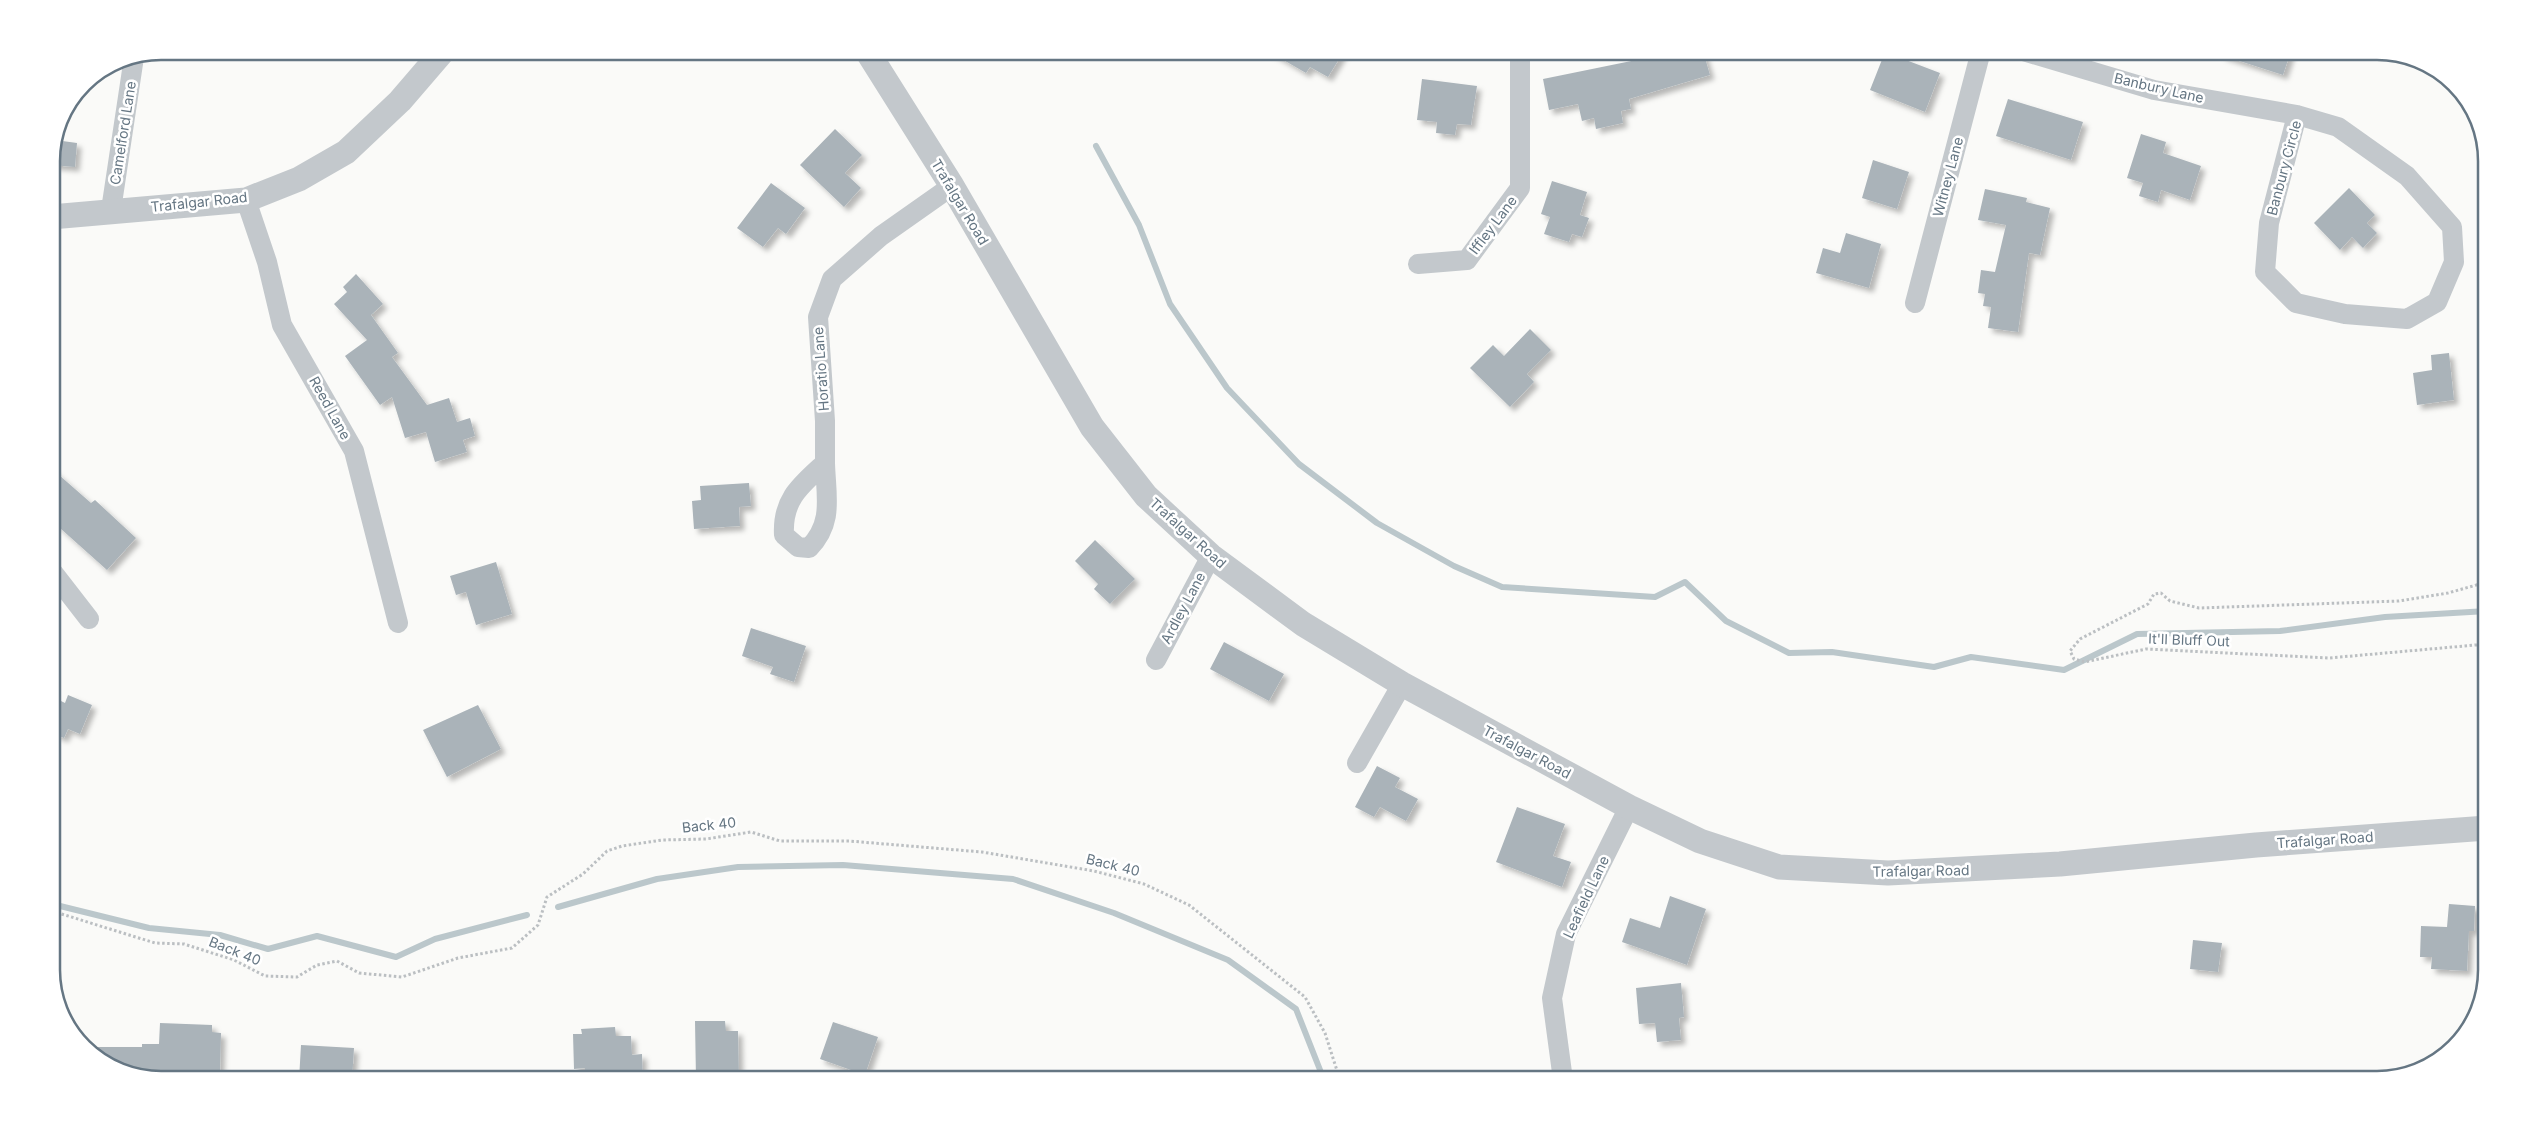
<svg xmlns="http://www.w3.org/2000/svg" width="2538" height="1131" font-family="Inter,sans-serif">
  <defs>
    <filter id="shadow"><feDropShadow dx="4.5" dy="4.5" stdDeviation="2.5" flood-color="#0004"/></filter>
  </defs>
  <rect width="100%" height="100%" fill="#fafaf8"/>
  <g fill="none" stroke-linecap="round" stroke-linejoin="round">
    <path stroke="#bbc7cb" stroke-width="6" d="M 1096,146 L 1139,225 L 1170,304 L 1227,388 L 1299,464 L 1377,523 L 1454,566 L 1502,587 L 1655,597 L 1685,582 L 1726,621 L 1789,653 L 1832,652 L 1934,667 L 1971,657 L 2064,670 L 2137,634 L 2280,631 L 2385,617 L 2487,611
      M 52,904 L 149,928 L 220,935 L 268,949 L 317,936 L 396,957 L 435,939 L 527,915
      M 558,907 L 657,879 L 738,867 L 843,865 L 1013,879 L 1114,913 L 1228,960 L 1296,1009 L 1324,1080"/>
  </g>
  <path fill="#aab3b9" filter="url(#shadow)" d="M 1268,51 L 1344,51 L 1328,77 L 1310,67 L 1306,73 Z
    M 1644,51 L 1703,51 L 1710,75 L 1629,99 L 1631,109 L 1621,111 L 1623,123 L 1596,129 L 1594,118 L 1582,121 L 1578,104 L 1549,110 L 1543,79 L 1646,58 Z
    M 2222,51 L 2291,51 L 2283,75 L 2221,55 Z
    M 1885,52 L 1940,73 L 1925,112 L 1870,90 Z
    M 1422,79 L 1477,86 L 1471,125 L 1457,124 L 1455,135 L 1436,133 L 1437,122 L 1417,120 Z
    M 2008,99 L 2083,122 L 2071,160 L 1996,136 Z
    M 835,129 L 862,155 L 845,173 L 861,188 L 844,207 L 800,165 Z
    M 2141,134 L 2166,142 L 2163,153 L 2201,166 L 2190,200 L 2161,190 L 2158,202 L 2139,196 L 2143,183 L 2127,178 Z
    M 55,140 L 77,143 L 75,167 L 51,165 Z
    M 1873,160 L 1909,172 L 1897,209 L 1862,198 Z
    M 1552,181 L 1587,192 L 1580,215 L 1589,218 L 1582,237 L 1572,234 L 1569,242 L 1544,234 L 1550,217 L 1541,214 Z
    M 771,183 L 805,208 L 786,234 L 778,228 L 763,247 L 737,228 Z
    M 2349,188 L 2375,215 L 2367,223 L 2377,233 L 2363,248 L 2352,237 L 2340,250 L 2314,223 Z
    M 1985,189 L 2027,198 L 2026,202 L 2050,208 L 2040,255 L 2029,253 L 2018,332 L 1988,328 L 1991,307 L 1983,306 L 1985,294 L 1978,293 L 1981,270 L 1995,272 L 2006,225 L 1978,220 Z
    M 1846,233 L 1881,244 L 1869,288 L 1816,273 L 1823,248 L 1840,253 Z
    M 356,274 L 383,304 L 371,315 L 398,353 L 392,357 L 427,405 L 449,398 L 457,422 L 470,418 L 475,436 L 463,440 L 467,452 L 435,462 L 426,432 L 405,438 L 392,397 L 380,405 L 345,356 L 367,340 L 334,304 L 347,292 L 343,287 Z
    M 1530,329 L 1551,350 L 1527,374 L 1534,382 L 1510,407 L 1470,368 L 1493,345 L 1504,356 Z
    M 2449,353 L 2454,400 L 2417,405 L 2413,373 L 2432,370 L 2431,355 Z
    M 51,468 L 91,503 L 95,500 L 136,538 L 107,570 L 51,520 Z
    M 749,483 L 751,506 L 739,507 L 740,526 L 694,529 L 692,501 L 701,500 L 700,486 Z
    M 1095,540 L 1135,579 L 1110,604 L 1094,589 L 1098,584 L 1075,561 Z
    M 496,562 L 512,614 L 476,625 L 466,592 L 456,595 L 450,576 Z
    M 751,628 L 806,646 L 794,682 L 770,674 L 773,667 L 742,656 Z
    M 1224,642 L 1284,674 L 1269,701 L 1210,669 Z
    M 68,695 L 92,705 L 80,734 L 68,729 L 64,738 L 52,733 L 52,719 L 59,700 L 65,703 Z
    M 478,705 L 501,749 L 447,777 L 423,730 Z
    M 1377,766 L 1400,778 L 1395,787 L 1418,799 L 1406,821 L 1380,807 L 1374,817 L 1355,807 Z
    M 1517,807 L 1565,824 L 1553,856 L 1571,862 L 1562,887 L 1496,862 Z
    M 1670,896 L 1706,909 L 1687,965 L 1622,942 L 1630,918 L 1660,928 Z
    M 2449,904 L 2475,906 L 2474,931 L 2469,931 L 2467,971 L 2431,969 L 2432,957 L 2420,957 L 2421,926 L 2447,927 Z
    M 2193,940 L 2222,943 L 2218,972 L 2190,969 Z
    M 1681,983 L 1684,1017 L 1679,1018 L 1681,1040 L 1657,1042 L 1655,1023 L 1639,1024 L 1636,988 Z
    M 695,1021 L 725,1021 L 726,1031 L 738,1031 L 739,1080 L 696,1079 Z
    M 833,1022 L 878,1037 L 865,1075 L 820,1059 Z
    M 160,1023 L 212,1025 L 212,1032 L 221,1033 L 220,1072 L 210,1072 L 210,1080 L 161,1080 L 154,1078 L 154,1075 L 119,1071 L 89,1047 L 142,1047 L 142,1044 L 159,1044 Z
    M 615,1027 L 616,1036 L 631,1036 L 632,1055 L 642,1054 L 643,1080 L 585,1080 L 585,1068 L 574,1069 L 573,1034 L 582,1034 L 581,1029 Z
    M 301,1045 L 354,1048 L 352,1080 L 299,1080 Z"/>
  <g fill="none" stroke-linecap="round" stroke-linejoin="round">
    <path stroke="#bbbfc2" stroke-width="3" stroke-dasharray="2.5 2.5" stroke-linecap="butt" d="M 2487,582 L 2448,593 L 2399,601 L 2199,608 L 2170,601 L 2161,593 L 2154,594 L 2148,604 L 2080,639 L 2070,651 L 2074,659 L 2085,662 L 2146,649 L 2329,658 L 2487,644
      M 52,911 L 155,943 L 184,944 L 234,960 L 265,976 L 297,977 L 317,965 L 337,961 L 359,973 L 402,977 L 458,958 L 512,948 L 538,925 L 547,897 L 583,874 L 607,851 L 622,846 L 662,840 L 706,839 L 751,832 L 780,841 L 849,841 L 982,852 L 1094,871 L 1144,884 L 1189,905 L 1305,997 L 1325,1033 L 1340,1080"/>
    <path stroke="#c3c8cc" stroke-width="20" d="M 2023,51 L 2154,90 L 2297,115
      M 2297,115 L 2338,127 L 2407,176 L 2452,227 L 2454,262 L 2437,302 L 2407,319 L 2345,314 L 2296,303 L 2265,272 L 2269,223 Z
      M 246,200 L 267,262 L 282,325 L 354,451 L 398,623
      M 111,210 L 134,57
      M 1418,264 L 1467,260 L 1520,188 L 1520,51
      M 1915,303 L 1981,51
      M 825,463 C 826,497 834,522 809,548 L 798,547 L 784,535 C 782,499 801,485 825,463 L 825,421 L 818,317 L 832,279 L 881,236 L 952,186
      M 51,570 L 89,619
      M 1156,660 L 1211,556
      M 1357,763 L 1402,684
      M 1563,1080 L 1552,998 L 1566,934 L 1629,807"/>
    <path stroke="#c3c8cc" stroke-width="25" d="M 867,51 L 952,186 L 1092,427 L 1146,496 L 1211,556 L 1303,624 L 1402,684 L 1629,807 L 1700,841 L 1779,867 L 1888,873 L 2060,864 L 2256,845 L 2487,828
      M 51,217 L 246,200 L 299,179 L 346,152 L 400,101 L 443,51"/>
  </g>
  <g text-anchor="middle" stroke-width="5" stroke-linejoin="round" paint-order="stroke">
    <g font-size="14" fill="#657683" stroke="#fff">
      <text transform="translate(2159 88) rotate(13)" y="5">Banbury Lane</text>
      <text transform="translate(123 133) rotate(-81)" y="5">Camelford Lane</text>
      <text transform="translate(2284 168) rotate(-75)" y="5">Banbury Circle</text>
      <text transform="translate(1948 177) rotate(-75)" y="5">Witney Lane</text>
      <text transform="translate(199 202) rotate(-6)" y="5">Trafalgar Road</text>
      <text transform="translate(960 202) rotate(59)" y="5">Trafalgar Road</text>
      <text transform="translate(1493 225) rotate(-53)" y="5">Iffley Lane</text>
      <text transform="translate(821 369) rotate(-94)" y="5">Horatio Lane</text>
      <text transform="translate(330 408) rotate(61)" y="5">Reed Lane</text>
      <text transform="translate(1188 533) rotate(42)" y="5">Trafalgar Road</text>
      <text transform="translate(1183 608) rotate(-62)" y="5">Ardley Lane</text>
      <text transform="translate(2189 640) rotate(2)" y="5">It'll Bluff Out</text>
      <text transform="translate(1527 752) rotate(28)" y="5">Trafalgar Road</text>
      <text transform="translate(709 825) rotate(-6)" y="5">Back 40</text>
      <text transform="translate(2325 840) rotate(-4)" y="5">Trafalgar Road</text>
      <text transform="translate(1113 865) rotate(14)" y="5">Back 40</text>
      <text transform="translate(1921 871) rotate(-1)" y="5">Trafalgar Road</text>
      <text transform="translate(1586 897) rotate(-65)" y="5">Leafield Lane</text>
      <text transform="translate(235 951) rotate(22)" y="5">Back 40</text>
    </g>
  </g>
  <path d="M0 0H2538V1131H0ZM161 60H2377A101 101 0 0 1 2478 161V970A101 101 0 0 1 2377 1071H161A101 101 0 0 1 60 970V161A101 101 0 0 1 161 60Z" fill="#fff" fill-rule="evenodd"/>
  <path fill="none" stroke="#657683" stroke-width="2.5" d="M161 60H2377A101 101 0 0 1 2478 161V970A101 101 0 0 1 2377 1071H161A101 101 0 0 1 60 970V161A101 101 0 0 1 161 60Z"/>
</svg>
